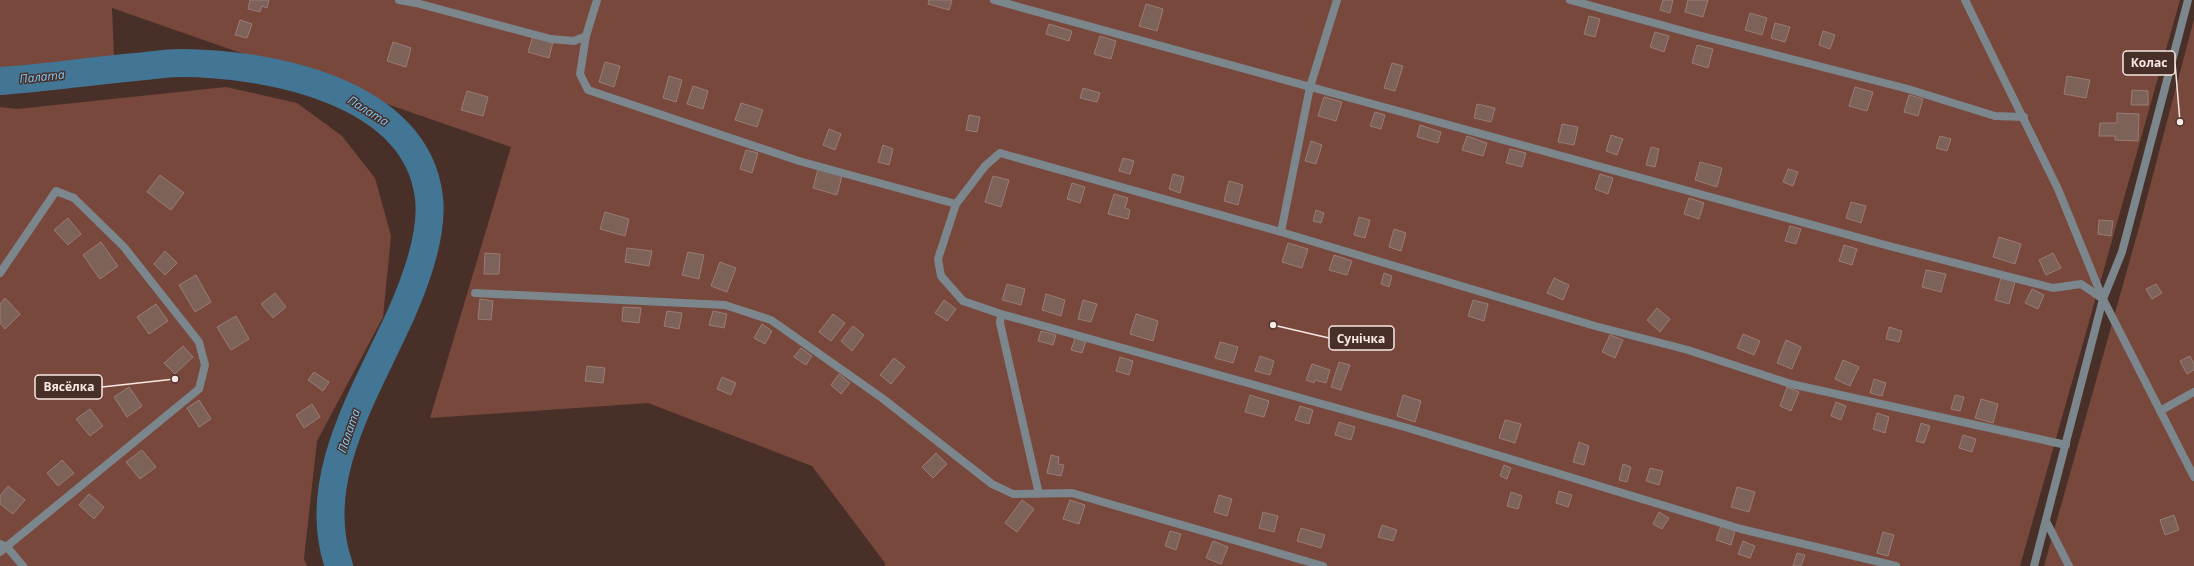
<svg xmlns="http://www.w3.org/2000/svg" width="2194" height="566" font-family="'Open Sans',sans-serif">
  <rect width="100%" height="100%" fill="#483029"/>
  <path fill="#78483c" d="M 0,0 L 2180,0 L 2020,566 L 885,566 L 885,563 L 812,466 L 648,403 L 430,418 L 511,147 L 112,8 L 114,56 L 0,70 Z
    M 2194,19 L 2194,566 L 2044,566 L 2140,224 Z
    M 226,87 L 297,103 L 342,136 L 375,178 L 391,236 L 383,317 L 317,441 L 304,559 L 307,566 L 0,566 L 0,107 L 17,109 Z"/>
  <g fill="none" stroke-linecap="round" stroke-linejoin="round">
    <path stroke="#437594" stroke-width="28" d="M 0,81 C 45,78 90,71 136,67 C 150,66 165,63 179,63 C 266,63 417,90 429,198 C 433,233 416,280 402,312 C 368,389 308,479 339,566"/>
  </g>
  <path fill="#7d625a" stroke="#997c75" d="M 250,0 L 269,0 L 267,8 L 262,6 L 260,12 L 248,9 Z
    M 929,0 L 952,0 L 949,10 L 928,4 Z
    M 1663,0 L 1673,0 L 1670,13 L 1660,10 Z
    M 1688,0 L 1708,0 L 1703,17 L 1685,12 Z
    M 1146,4 L 1163,9 L 1157,31 L 1139,26 Z
    M 1750,13 L 1767,18 L 1762,35 L 1745,30 Z
    M 1589,16 L 1600,19 L 1595,37 L 1584,34 Z
    M 240,20 L 252,24 L 247,38 L 235,35 Z
    M 1775,23 L 1790,27 L 1785,42 L 1771,38 Z
    M 1049,24 L 1072,31 L 1069,41 L 1046,34 Z
    M 1823,31 L 1835,35 L 1830,49 L 1819,45 Z
    M 1655,32 L 1669,36 L 1664,52 L 1650,47 Z
    M 533,36 L 553,42 L 549,58 L 528,52 Z
    M 1100,36 L 1116,41 L 1111,59 L 1094,54 Z
    M 393,42 L 411,48 L 406,67 L 387,61 Z
    M 1697,45 L 1713,49 L 1708,68 L 1692,63 Z
    M 605,62 L 620,66 L 614,87 L 599,82 Z
    M 1392,63 L 1403,66 L 1395,91 L 1384,88 Z
    M 669,76 L 682,80 L 676,102 L 663,98 Z
    M 2067,76 L 2090,80 L 2086,98 L 2064,94 Z
    M 693,86 L 708,91 L 703,109 L 687,104 Z
    M 1855,87 L 1873,92 L 1867,111 L 1849,106 Z
    M 1083,88 L 1100,93 L 1097,102 L 1080,98 Z
    M 2132,90 L 2148,91 L 2148,105 L 2131,105 Z
    M 467,91 L 488,97 L 483,116 L 461,110 Z
    M 1909,95 L 1923,99 L 1918,116 L 1904,112 Z
    M 1324,97 L 1342,102 L 1336,121 L 1318,116 Z
    M 741,103 L 763,110 L 757,127 L 735,120 Z
    M 1477,104 L 1495,108 L 1491,122 L 1474,118 Z
    M 1375,112 L 1385,115 L 1381,129 L 1370,126 Z
    M 2117,113 L 2139,114 L 2138,141 L 2115,140 L 2115,136 L 2099,136 L 2100,123 L 2117,123 Z
    M 969,115 L 980,117 L 977,132 L 966,130 Z
    M 1562,124 L 1578,127 L 1574,145 L 1558,142 Z
    M 1420,125 L 1441,132 L 1438,143 L 1417,137 Z
    M 829,129 L 841,134 L 835,150 L 823,145 Z
    M 1611,135 L 1623,139 L 1617,155 L 1606,151 Z
    M 1467,136 L 1487,143 L 1483,156 L 1462,150 Z
    M 1940,136 L 1951,139 L 1947,151 L 1936,148 Z
    M 1311,141 L 1322,145 L 1316,164 L 1305,161 Z
    M 883,145 L 893,149 L 889,165 L 878,162 Z
    M 1651,147 L 1659,149 L 1655,167 L 1646,165 Z
    M 1510,149 L 1526,153 L 1522,167 L 1506,163 Z
    M 746,150 L 758,153 L 752,173 L 740,169 Z
    M 1123,158 L 1134,161 L 1130,174 L 1119,171 Z
    M 1700,162 L 1722,168 L 1717,187 L 1695,180 Z
    M 818,169 L 842,176 L 837,195 L 813,188 Z
    M 1788,169 L 1798,172 L 1793,186 L 1783,182 Z
    M 1173,174 L 1184,177 L 1180,193 L 1169,189 Z
    M 1600,174 L 1613,178 L 1608,194 L 1595,189 Z
    M 160,175 L 184,193 L 171,210 L 147,192 Z
    M 993,176 L 1009,180 L 1001,207 L 985,202 Z
    M 1229,181 L 1243,185 L 1238,205 L 1224,201 Z
    M 1072,183 L 1085,187 L 1080,203 L 1067,199 Z
    M 1114,194 L 1128,198 L 1125,208 L 1130,210 L 1128,219 L 1108,214 Z
    M 1689,198 L 1704,203 L 1699,219 L 1684,214 Z
    M 1851,202 L 1866,206 L 1861,223 L 1846,218 Z
    M 1316,210 L 1324,213 L 1321,223 L 1313,221 Z
    M 605,212 L 629,219 L 625,236 L 600,229 Z
    M 1359,217 L 1370,220 L 1365,238 L 1354,235 Z
    M 68,218 L 81,234 L 68,245 L 54,230 Z
    M 2099,220 L 2113,221 L 2111,236 L 2098,234 Z
    M 1790,226 L 1801,229 L 1796,244 L 1785,241 Z
    M 1394,229 L 1406,233 L 1401,251 L 1389,247 Z
    M 1999,237 L 2021,244 L 2015,264 L 1993,257 Z
    M 101,242 L 118,266 L 100,279 L 83,255 Z
    M 1288,243 L 1308,249 L 1302,268 L 1282,262 Z
    M 1844,245 L 1857,249 L 1852,265 L 1839,261 Z
    M 627,248 L 652,251 L 649,266 L 625,262 Z
    M 165,251 L 177,263 L 165,275 L 154,264 Z
    M 688,252 L 704,255 L 699,279 L 682,275 Z
    M 485,253 L 500,254 L 499,274 L 484,274 Z
    M 2053,253 L 2061,268 L 2046,275 L 2039,260 Z
    M 1334,255 L 1352,261 L 1347,275 L 1329,270 Z
    M 720,262 L 736,268 L 727,292 L 711,286 Z
    M 1926,270 L 1946,274 L 1941,292 L 1922,287 Z
    M 1384,273 L 1392,276 L 1389,287 L 1381,284 Z
    M 196,275 L 211,302 L 195,312 L 179,285 Z
    M 1554,278 L 1569,285 L 1563,300 L 1547,293 Z
    M 2001,278 L 2015,282 L 2009,304 L 1995,300 Z
    M 1007,284 L 1025,289 L 1021,305 L 1002,300 Z
    M 2156,284 L 2162,293 L 2152,299 L 2146,289 Z
    M 2032,289 L 2044,295 L 2038,309 L 2025,303 Z
    M 275,293 L 286,307 L 273,318 L 261,304 Z
    M 1046,294 L 1065,300 L 1061,316 L 1042,310 Z
    M 5,298 L 20,314 L 5,329 L 0,323 L 0,304 Z
    M 480,299 L 493,301 L 491,320 L 478,319 Z
    M 944,300 L 956,309 L 947,321 L 935,313 Z
    M 1083,300 L 1097,304 L 1091,322 L 1078,319 Z
    M 1473,300 L 1488,304 L 1484,321 L 1468,316 Z
    M 156,304 L 168,321 L 149,334 L 137,317 Z
    M 623,307 L 641,308 L 639,323 L 622,321 Z
    M 1657,308 L 1670,319 L 1660,332 L 1647,320 Z
    M 667,311 L 682,313 L 679,329 L 664,326 Z
    M 713,311 L 727,314 L 724,328 L 709,325 Z
    M 833,314 L 845,323 L 831,341 L 819,332 Z
    M 1136,314 L 1158,321 L 1153,341 L 1130,334 Z
    M 236,316 L 249,339 L 231,350 L 217,327 Z
    M 762,324 L 772,331 L 765,344 L 754,338 Z
    M 853,326 L 864,335 L 852,351 L 841,341 Z
    M 1889,327 L 1902,331 L 1899,342 L 1886,339 Z
    M 1041,331 L 1056,335 L 1053,345 L 1038,341 Z
    M 1743,334 L 1760,341 L 1754,355 L 1737,348 Z
    M 1610,335 L 1623,340 L 1615,358 L 1602,352 Z
    M 1075,338 L 1086,341 L 1082,353 L 1071,350 Z
    M 1786,340 L 1801,347 L 1792,369 L 1777,363 Z
    M 1220,342 L 1238,347 L 1233,363 L 1215,358 Z
    M 183,346 L 193,357 L 175,374 L 164,363 Z
    M 801,348 L 812,356 L 806,365 L 794,357 Z
    M 1260,356 L 1274,361 L 1270,375 L 1255,371 Z
    M 2190,356 L 2194,364 L 2194,370 L 2187,374 L 2180,361 Z
    M 1120,357 L 1133,361 L 1129,375 L 1116,371 Z
    M 894,358 L 905,367 L 891,384 L 880,375 Z
    M 1843,360 L 1859,367 L 1850,386 L 1835,379 Z
    M 1339,362 L 1350,365 L 1341,390 L 1331,387 Z
    M 1312,364 L 1330,370 L 1326,383 L 1315,380 L 1314,383 L 1306,380 Z
    M 587,366 L 605,368 L 603,383 L 585,381 Z
    M 314,372 L 329,382 L 323,391 L 308,380 Z
    M 839,374 L 850,383 L 841,394 L 831,385 Z
    M 722,377 L 736,383 L 731,395 L 717,389 Z
    M 1874,379 L 1886,383 L 1882,396 L 1870,393 Z
    M 129,387 L 142,406 L 127,417 L 114,397 Z
    M 1787,387 L 1799,392 L 1791,411 L 1780,406 Z
    M 1250,395 L 1269,401 L 1264,417 L 1245,412 Z
    M 1403,395 L 1421,401 L 1415,422 L 1397,416 Z
    M 1955,395 L 1964,397 L 1960,411 L 1951,409 Z
    M 1981,399 L 1998,404 L 1993,423 L 1975,418 Z
    M 199,400 L 211,419 L 199,427 L 187,408 Z
    M 1836,402 L 1846,406 L 1841,420 L 1831,416 Z
    M 312,404 L 320,417 L 304,428 L 296,415 Z
    M 1300,406 L 1313,410 L 1309,424 L 1295,420 Z
    M 90,409 L 103,426 L 90,436 L 76,419 Z
    M 1877,413 L 1889,417 L 1885,433 L 1873,429 Z
    M 1505,420 L 1521,424 L 1515,443 L 1499,438 Z
    M 1339,422 L 1355,427 L 1351,440 L 1335,435 Z
    M 1921,423 L 1930,426 L 1924,443 L 1916,441 Z
    M 1963,435 L 1976,439 L 1972,452 L 1959,448 Z
    M 1579,442 L 1589,446 L 1584,465 L 1573,462 Z
    M 142,450 L 156,467 L 140,479 L 126,462 Z
    M 936,453 L 947,464 L 933,478 L 922,467 Z
    M 1051,455 L 1059,457 L 1058,464 L 1064,465 L 1061,476 L 1047,473 Z
    M 62,460 L 74,473 L 58,486 L 47,473 Z
    M 1623,464 L 1631,467 L 1627,482 L 1619,480 Z
    M 1504,465 L 1511,468 L 1507,479 L 1500,476 Z
    M 1650,468 L 1663,471 L 1659,485 L 1646,481 Z
    M 8,486 L 25,500 L 13,514 L 0,504 L 0,496 Z
    M 1737,487 L 1755,492 L 1749,512 L 1731,507 Z
    M 1559,491 L 1572,495 L 1568,507 L 1556,503 Z
    M 1511,492 L 1522,496 L 1518,509 L 1507,506 Z
    M 89,494 L 104,507 L 94,519 L 79,505 Z
    M 1219,495 L 1232,499 L 1227,516 L 1214,512 Z
    M 1022,500 L 1034,509 L 1017,532 L 1005,523 Z
    M 1070,500 L 1085,505 L 1079,524 L 1063,519 Z
    M 1263,512 L 1278,516 L 1274,532 L 1259,528 Z
    M 1659,512 L 1669,518 L 1662,529 L 1653,524 Z
    M 2174,515 L 2179,530 L 2165,535 L 2160,520 Z
    M 1382,525 L 1397,530 L 1393,541 L 1378,537 Z
    M 1721,526 L 1735,531 L 1731,545 L 1716,540 Z
    M 1301,528 L 1325,535 L 1321,548 L 1297,541 Z
    M 1170,531 L 1181,534 L 1176,550 L 1165,546 Z
    M 1883,532 L 1894,535 L 1888,556 L 1877,553 Z
    M 1213,541 L 1228,547 L 1221,564 L 1206,558 Z
    M 1743,541 L 1755,546 L 1750,558 L 1738,554 Z
    M 1797,553 L 1805,555 L 1801,566 L 1793,566 Z"/>
  <g fill="none" stroke-linecap="round" stroke-linejoin="round">
    <path stroke="#7b868d" stroke-width="8" d="M 399,0 L 416,3 L 551,39 L 574,41 L 586,36 L 597,0
      M 994,0 L 1889,246 L 2053,288 L 2081,284 L 2103,299 L 2194,477
      M 1570,0 L 1698,35 L 1908,89 L 1995,116 L 2024,117
      M 586,36 L 580,74 L 588,90 L 799,161 L 956,204 L 985,166 L 1000,153 L 1281,232 L 1595,326 L 1688,350 L 1791,384 L 2066,445
      M 956,204 L 938,259 L 941,276 L 963,301 L 1001,314 L 1408,428 L 1741,529 L 1896,566
      M 1281,232 L 1310,87 L 1337,0
      M 0,273 L 56,191 L 74,198 L 124,247 L 199,342 L 205,365 L 199,389 L 0,552
      M 475,293 L 725,305 L 771,320 L 882,398 L 992,484 L 1013,494 L 1072,493 L 1323,566
      M 1001,314 L 1000,323 L 1039,494
      M 2160,411 L 2194,392
      M 2046,521 L 2069,566"/>
    <path stroke="#7b868d" stroke-width="8" d="M 1965,0 L 2058,189 L 2103,299
      M 0,544 L 7,547 L 23,566
      M 2034,566 L 2103,299 L 2122,252 L 2188,0"/>
  </g>
  <g text-anchor="middle" stroke-width="3" stroke-linejoin="round" paint-order="stroke">
    <g font-size="12" font-style="italic" fill="#7dcafa" stroke="#483029">
      <text transform="translate(42 77) rotate(-6)" y="4">Палата</text>
      <text transform="translate(368 111) rotate(32)" y="4">Палата</text>
      <text transform="translate(349 431) rotate(-71)" y="4">Палата</text>
    </g>
  </g>
  <path fill="none" stroke="#f9e8e4" stroke-width="1.5" d="M2180 122L2175 63M1273 325L1329 338M175 379L102 387"/>
  <g fill="#f9e8e4" stroke="#483029" stroke-width="1.5">
    <circle cx="2180" cy="122" r="4"/>
    <circle cx="1273" cy="325" r="4"/>
    <circle cx="175" cy="379" r="4"/>
  </g>
  <g fill="#483029" stroke="#f9e8e4" stroke-width="1.5">
    <rect x="2123" y="51" width="52" height="24" rx="4"/>
    <rect x="1329" y="326" width="65" height="24" rx="4"/>
    <rect x="35" y="375" width="67" height="24" rx="4"/>
  </g>
  <g font-size="12" text-anchor="middle" font-weight="bold" fill="#f9e8e4">
    <text x="2149" y="67">Колас</text>
    <text x="1361" y="343">Сунічка</text>
    <text x="69" y="391">Вясёлка</text>
  </g>
</svg>
